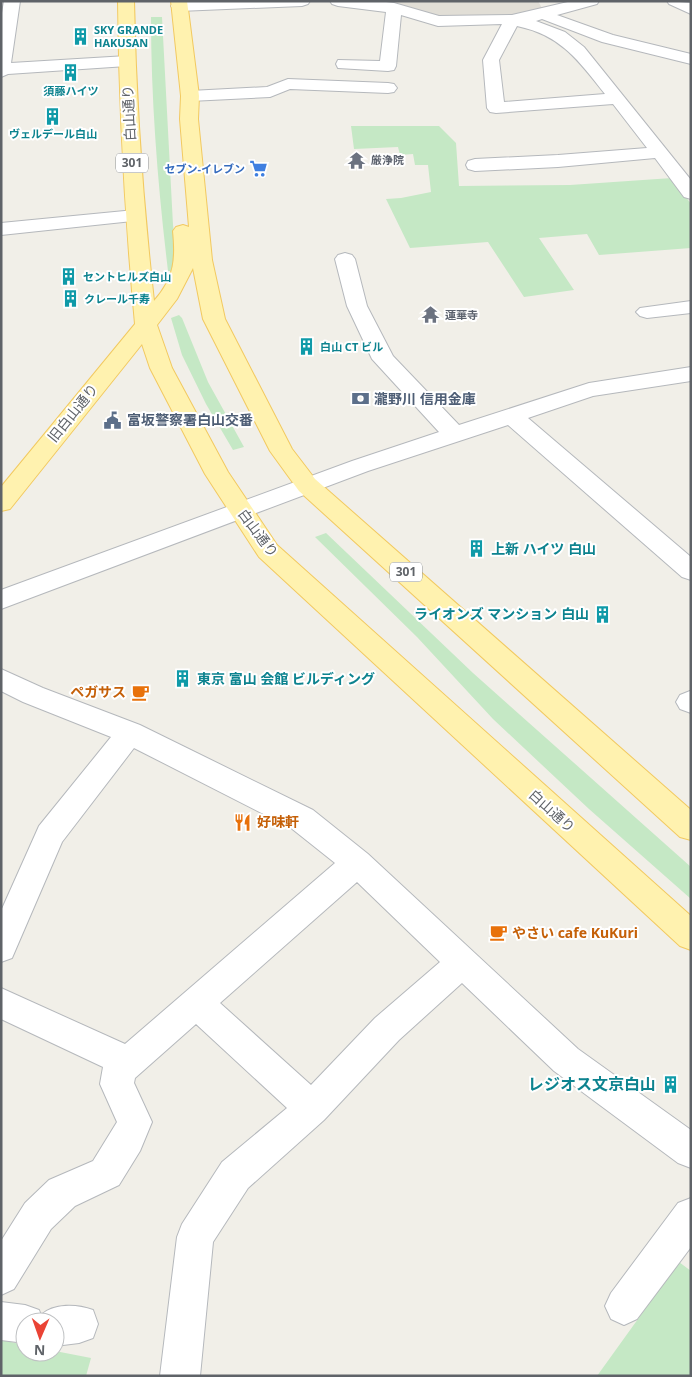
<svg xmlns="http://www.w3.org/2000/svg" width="692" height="1377" font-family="'Noto Sans','Noto Sans JP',sans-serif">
  <rect width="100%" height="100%" fill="#f1efe8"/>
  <path fill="#e1ded6" d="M 372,1 L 538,1 L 543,10 L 525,14 L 439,17 L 413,8 Z"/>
  <path fill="#c5e8c5" d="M 151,17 L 162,17 L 173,225 L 178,261 L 172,271 L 168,271 C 158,187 151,102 151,17 Z
    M 351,126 L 439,126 L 456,143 L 459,186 L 570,185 L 672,178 L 691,204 L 691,248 L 599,255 L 587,234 L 539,238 L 574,290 L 524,297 L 488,242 L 410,248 L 386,199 L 401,198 L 431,192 L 428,165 L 415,165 L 413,154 L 400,155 L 398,147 L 354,149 Z
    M 179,315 L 182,318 L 208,382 L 244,447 L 233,450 L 206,404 L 182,355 L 171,318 Z
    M 326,533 L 473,673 L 691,867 L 691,899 L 589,809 L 493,719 L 417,637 L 315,537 Z
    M 679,1262 L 691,1271 L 691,1376 L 597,1376 Z
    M 1,1340 L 25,1345 L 25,1352 L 55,1351 L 91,1358 L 86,1376 L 1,1376 Z"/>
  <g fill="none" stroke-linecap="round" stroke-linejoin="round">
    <defs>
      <path id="minor" d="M 4,1 L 20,1 L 11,63 L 127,56 L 133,57 L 135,61 L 133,65 L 127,66 L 8,74 L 1,77 L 1,19 Z
        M 180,1 L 310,1 L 308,4 L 302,6 L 179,11 L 173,9 L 171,6 L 173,3 Z
        M 330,1 L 378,1 L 394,3 L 439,16 L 512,15 L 572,1 L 599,1 L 597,4 L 557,15 L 613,35 L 691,54 L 691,64 L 602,42 L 542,19 L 536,21 L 565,32 L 584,47 L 691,180 L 691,199 L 684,197 L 655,158 L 558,167 L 475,171 L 468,169 L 466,165 L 468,161 L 475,159 L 558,155 L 647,148 L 613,104 L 496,113 L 490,112 L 487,108 L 483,60 L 502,24 L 438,26 L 401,15 L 396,66 L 394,70 L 388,71 L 338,68 L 336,64 L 338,60 L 380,61 L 386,12 L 338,6 L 332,4 ZM 517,26 C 561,35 579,61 605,94 L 504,102 L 499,60 Z
        M 667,1 L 691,3 L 691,14 L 669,4 Z
        M 288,79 L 388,83 L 394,84 L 397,88 L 394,92 L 388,93 L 290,89 L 270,97 L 190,101 L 184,100 L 181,96 L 184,92 L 190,91 L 267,87 Z
        M 135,210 L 142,212 L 145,216 L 142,220 L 1,235 L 1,223 Z
        M 345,253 L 352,255 L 355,259 L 367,306 L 393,356 L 459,425 L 589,383 L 691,367 L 691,381 L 593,396 L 528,418 L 691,557 L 691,580 L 682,577 L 508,425 L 368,471 L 1,609 L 1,590 L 352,461 L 439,432 L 372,359 L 347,306 L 335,259 L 338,255 Z
        M 691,301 L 691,313 L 647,318 L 640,316 L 636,312 L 640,308 Z
        M 1,669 L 43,688 L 140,725 L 313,810 L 368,854 L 578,1049 L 691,1130 L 691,1168 L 678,1163 L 554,1071 L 462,983 L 399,1040 L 324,1120 L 248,1188 L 213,1242 L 200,1376 L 160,1376 L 177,1237 L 182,1224 L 222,1162 L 287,1108 L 196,1024 L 135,1078 L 134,1083 L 152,1122 L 140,1151 L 119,1185 L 75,1206 L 51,1229 L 14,1289 L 1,1295 L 1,1241 L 25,1203 L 49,1180 L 93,1161 L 117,1122 L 100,1084 L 103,1067 L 1,1019 L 1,988 L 125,1044 L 335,863 L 291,828 L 134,748 L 62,842 L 12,958 L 1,962 L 1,911 L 35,835 L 39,826 L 111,737 L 23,702 L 1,691 ZM 357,882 L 440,962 L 375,1018 L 311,1085 L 220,1003 Z
        M 690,691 L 691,691 L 691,713 L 680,709 L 676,702 L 680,695 Z
        M 691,1198 L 691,1247 L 637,1319 L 624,1325 L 611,1319 L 605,1306 L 611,1293 L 678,1203 Z
        M 1,1302 L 25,1305 L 39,1310 L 41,1315 C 54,1303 77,1304 93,1310 L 98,1324 L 93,1338 L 79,1343 L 55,1346 L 55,1322 L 25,1322 L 25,1343 L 1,1340 Z"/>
      <path id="major" d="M 118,1 L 134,1 C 136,102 143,202 154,301 C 174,278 176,261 173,231 L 176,227 L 183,225 L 189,227 L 180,119 L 181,96 L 171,1 L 187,1 L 199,96 L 198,119 L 212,260 L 225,319 L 292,449 L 315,479 L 691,810 L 691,840 L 680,837 L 299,491 L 270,451 L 203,319 L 193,268 L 177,299 L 157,325 L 172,368 L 228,472 L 277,545 L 691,916 L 691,950 L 680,946 L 259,557 L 205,474 L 150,368 L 142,344 L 10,509 L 1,511 L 1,487 L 135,324 C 125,217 119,109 118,1 Z"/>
    </defs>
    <use href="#minor" stroke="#b5b8bc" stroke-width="2"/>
    <use href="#major" stroke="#f2c960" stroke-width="2"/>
    <use href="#minor" fill="#fff" fill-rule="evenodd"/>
    <use href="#major" fill="#fff2af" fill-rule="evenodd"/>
  </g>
  <defs>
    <symbol id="building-bare" viewBox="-9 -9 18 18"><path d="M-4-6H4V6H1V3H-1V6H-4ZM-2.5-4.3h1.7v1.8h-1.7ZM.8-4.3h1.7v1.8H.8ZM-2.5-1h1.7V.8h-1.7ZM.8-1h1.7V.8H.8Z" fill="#0f9aa8" stroke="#fff" stroke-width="2.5" paint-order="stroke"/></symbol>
    <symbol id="temple-bare" viewBox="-9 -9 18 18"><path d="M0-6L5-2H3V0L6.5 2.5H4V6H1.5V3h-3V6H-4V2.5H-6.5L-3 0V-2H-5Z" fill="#6b7280" stroke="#fff" stroke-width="2.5" paint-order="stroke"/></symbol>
    <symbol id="supermarket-bare" viewBox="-9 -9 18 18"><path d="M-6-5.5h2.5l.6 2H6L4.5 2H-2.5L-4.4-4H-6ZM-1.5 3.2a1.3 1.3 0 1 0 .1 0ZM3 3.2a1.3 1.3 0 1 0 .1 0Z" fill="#3f7fe0" stroke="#fff" stroke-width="2.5" paint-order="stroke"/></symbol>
    <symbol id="bank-bare" viewBox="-9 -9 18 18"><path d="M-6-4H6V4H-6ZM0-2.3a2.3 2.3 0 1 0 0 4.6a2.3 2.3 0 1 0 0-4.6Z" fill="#5c6f8a" stroke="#fff" stroke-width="2.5" paint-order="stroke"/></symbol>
    <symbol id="civic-bare" viewBox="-9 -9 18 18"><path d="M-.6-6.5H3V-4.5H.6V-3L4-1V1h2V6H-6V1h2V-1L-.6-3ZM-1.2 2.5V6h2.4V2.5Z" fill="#5c6f8a" stroke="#fff" stroke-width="2.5" paint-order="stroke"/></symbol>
    <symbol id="cafe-bare" viewBox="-9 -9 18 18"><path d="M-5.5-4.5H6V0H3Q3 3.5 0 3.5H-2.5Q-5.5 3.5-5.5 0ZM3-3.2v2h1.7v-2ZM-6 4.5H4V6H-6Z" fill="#e8710a" stroke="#fff" stroke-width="2.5" paint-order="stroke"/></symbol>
    <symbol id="restaurant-bare" viewBox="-9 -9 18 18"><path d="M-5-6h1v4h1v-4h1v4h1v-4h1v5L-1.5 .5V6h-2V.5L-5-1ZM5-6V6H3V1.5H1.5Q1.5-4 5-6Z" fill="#e8710a" stroke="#fff" stroke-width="2.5" paint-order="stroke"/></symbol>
  </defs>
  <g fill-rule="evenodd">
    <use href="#building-bare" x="68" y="24" width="25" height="25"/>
    <use href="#building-bare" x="58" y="60" width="25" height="25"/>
    <use href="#building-bare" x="40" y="104" width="25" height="25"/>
    <use href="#temple-bare" x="344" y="148" width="25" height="25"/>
    <use href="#supermarket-bare" x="246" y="156" width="25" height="25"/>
    <use href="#building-bare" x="56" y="264" width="25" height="25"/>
    <use href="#building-bare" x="58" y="286" width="25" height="25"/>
    <use href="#temple-bare" x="418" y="302" width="25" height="25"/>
    <use href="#building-bare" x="294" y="334" width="25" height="25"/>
    <use href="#bank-bare" x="348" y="386" width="25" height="25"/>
    <use href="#civic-bare" x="100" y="408" width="25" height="25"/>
    <use href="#building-bare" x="464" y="536" width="25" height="25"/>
    <use href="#building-bare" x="590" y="602" width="25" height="25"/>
    <use href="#building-bare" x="170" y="666" width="25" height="25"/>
    <use href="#cafe-bare" x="128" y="680" width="25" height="25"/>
    <use href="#restaurant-bare" x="230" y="810" width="25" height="25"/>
    <use href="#cafe-bare" x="486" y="920" width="25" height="25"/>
    <use href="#building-bare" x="658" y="1072" width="25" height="25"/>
  </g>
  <g text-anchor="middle" stroke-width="4" stroke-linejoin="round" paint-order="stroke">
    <g font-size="11" font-weight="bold" fill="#0d838f" stroke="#fff" text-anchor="start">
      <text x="94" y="34">SKY GRANDE<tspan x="94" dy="13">HAKUSAN</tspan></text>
      <text x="71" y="95" text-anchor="middle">須藤ハイツ</text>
      <text x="53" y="138" text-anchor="middle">ヴェルデール白山</text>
      <text x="83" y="281">セントヒルズ白山</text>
      <text x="84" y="303">クレール千寿</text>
      <text x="320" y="351">白山 CT ビル</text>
    </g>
    <g font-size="11" font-weight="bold" fill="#5b616d" stroke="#fff" text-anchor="start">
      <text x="371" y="164">厳浄院</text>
      <text x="445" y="319">蓮華寺</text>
    </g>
    <g font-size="11" font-weight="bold" fill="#366cbe" stroke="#fff" text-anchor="end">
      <text x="245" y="173">セブン-イレブン</text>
    </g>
    <g fill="#fff" stroke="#8f9295" stroke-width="1">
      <rect x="116" y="153.5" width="32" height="19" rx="4"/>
      <rect x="390" y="562.5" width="32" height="19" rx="4"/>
    </g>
    <g font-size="12" font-weight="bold" fill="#5f6368">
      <text x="132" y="167">301</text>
      <text x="406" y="576">301</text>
    </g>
    <g font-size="14" fill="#5f6368" stroke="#fff">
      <text transform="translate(129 113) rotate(-93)" y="5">白山通り</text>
      <text transform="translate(73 413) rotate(-51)" y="5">旧白山通り</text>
      <text transform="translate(258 533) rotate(53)" y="5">白山通り</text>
      <text transform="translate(552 811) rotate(42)" y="5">白山通り</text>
    </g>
    <g font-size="14" font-weight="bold" fill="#4e5e75" stroke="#fff" text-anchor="start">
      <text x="374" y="404">瀧野川 信用金庫</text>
      <text x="127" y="425">富坂警察署白山交番</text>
    </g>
    <g font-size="14" font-weight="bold" fill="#0d838f" stroke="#fff" text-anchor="start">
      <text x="491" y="554">上新 ハイツ 白山</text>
      <text x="589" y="619" text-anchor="end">ライオンズ マンション 白山</text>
      <text x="197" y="684">東京 富山 会館 ビルディング</text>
    </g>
    <g font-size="14" font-weight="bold" fill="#c56008" stroke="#fff" text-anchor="start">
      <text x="126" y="697" text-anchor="end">ペガサス</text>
      <text x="257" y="827">好味軒</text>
      <text x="512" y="938">やさい cafe KuKuri</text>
    </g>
    <g font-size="16" font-weight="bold" fill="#0d838f" stroke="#fff" text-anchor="end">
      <text x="656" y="1090">レジオス文京白山</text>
    </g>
  </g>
  <rect width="692" height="1377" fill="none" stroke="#5f6368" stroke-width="5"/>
  <g transform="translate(40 1337) rotate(182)"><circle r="24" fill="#ffffff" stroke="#bfc1c3"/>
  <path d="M0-4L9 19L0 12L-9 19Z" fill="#ea4335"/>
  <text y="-8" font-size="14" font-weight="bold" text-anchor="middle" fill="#5f6368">N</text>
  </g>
</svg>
